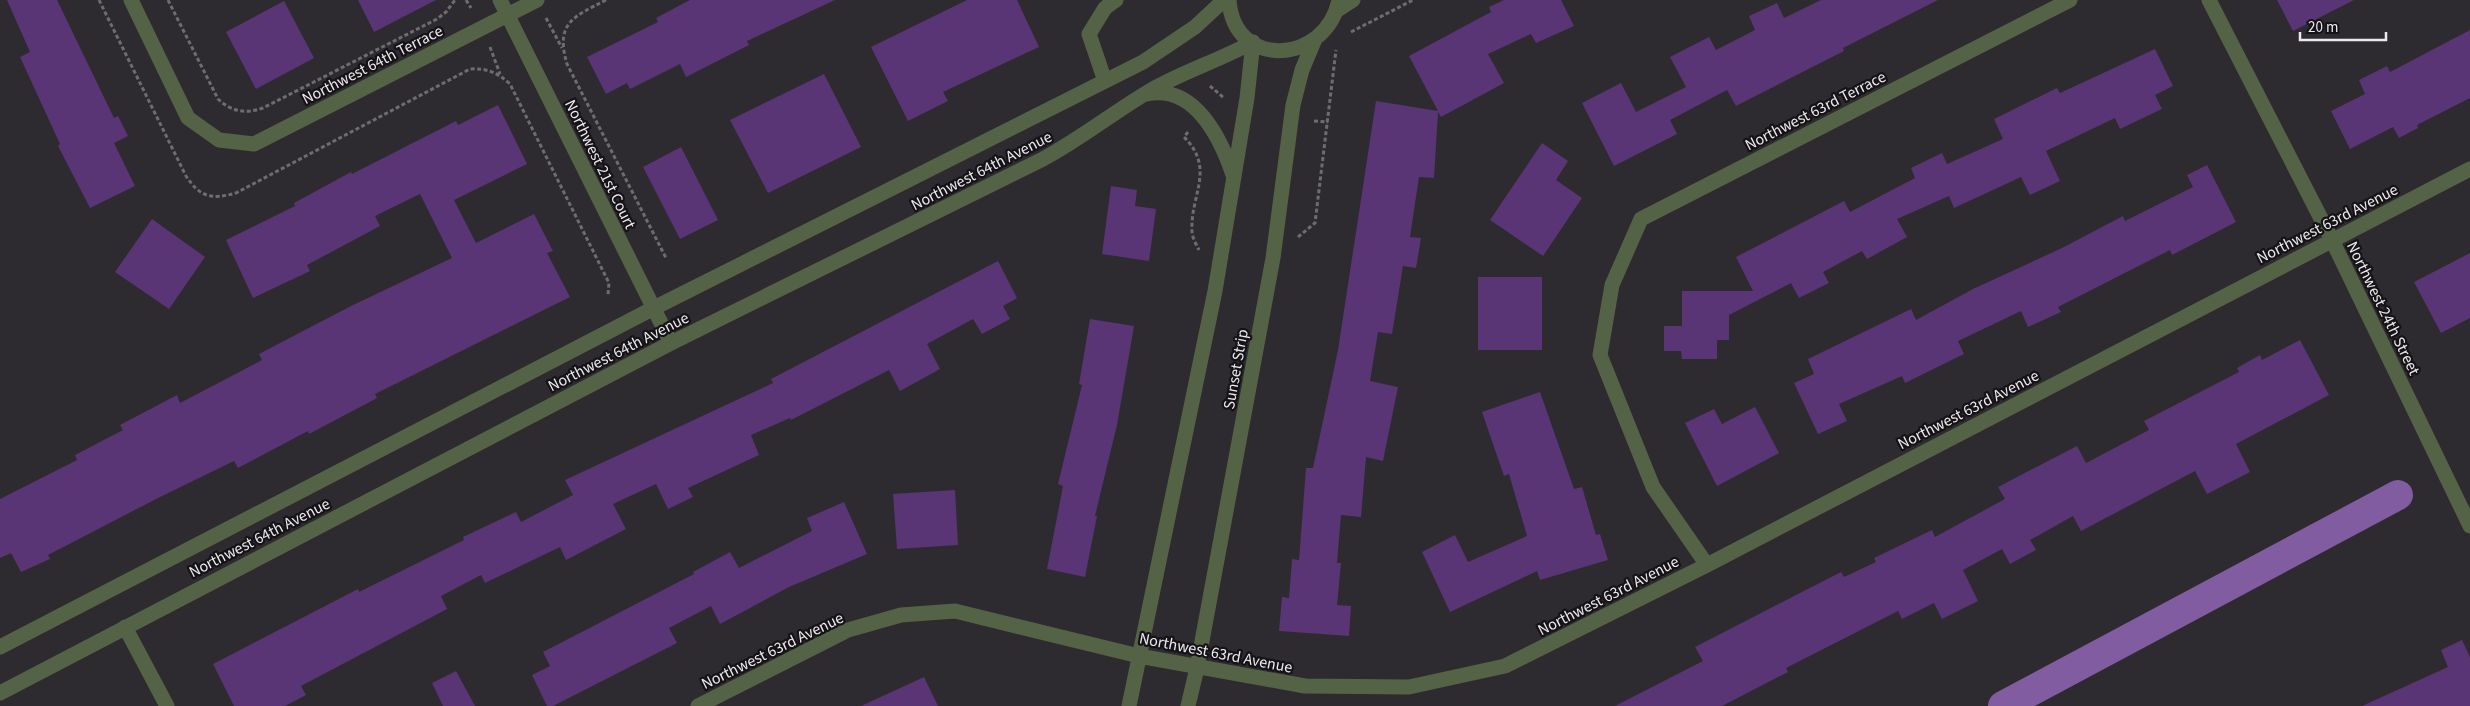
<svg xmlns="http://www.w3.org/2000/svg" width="2470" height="706" font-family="'Source Sans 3',sans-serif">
  <rect width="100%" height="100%" fill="#2d2a30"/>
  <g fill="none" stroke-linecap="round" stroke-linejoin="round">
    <path stroke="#815ca0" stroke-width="30" d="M 2003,706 L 2398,495"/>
  </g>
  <path fill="#593575" d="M 7,0 L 57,0 L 114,118 L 118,116 L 128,136 L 114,143 L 135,186 L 90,208 L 58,146 L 60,144 L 20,57 L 30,52 Z
    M 358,0 L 436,0 L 374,32 Z
    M 690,0 L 835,0 L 747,41 L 749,45 L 686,77 L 680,64 L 630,89 L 627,83 L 606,94 L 587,57 L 658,22 L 656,18 Z
    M 967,0 L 1017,0 L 1039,47 L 943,92 L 948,101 L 908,121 L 871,47 Z
    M 1504,0 L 1561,0 L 1574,26 L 1536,43 L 1531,34 L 1488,54 L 1504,83 L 1441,117 L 1438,112 L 1434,178 L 1419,177 L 1410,237 L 1421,238 L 1416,268 L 1403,266 L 1392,334 L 1378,332 L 1370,381 L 1398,387 L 1383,461 L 1366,457 L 1361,517 L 1341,515 L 1337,563 L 1341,563 L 1337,605 L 1351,606 L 1349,636 L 1279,631 L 1282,597 L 1289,598 L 1292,559 L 1299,560 L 1306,468 L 1313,468 L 1338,350 L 1376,101 L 1438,111 L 1409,56 L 1491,12 L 1489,7 Z
    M 1821,0 L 1938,0 L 1843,48 L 1844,51 L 1736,106 L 1727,90 L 1670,120 L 1677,134 L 1614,166 L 1582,103 L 1621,83 L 1636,112 L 1686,87 L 1670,57 L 1709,37 L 1716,50 L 1755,30 L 1749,16 L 1777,3 L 1784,18 Z
    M 2277,0 L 2354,0 L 2293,31 Z
    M 284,1 L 314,58 L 256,89 L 226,32 Z
    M 2470,30 L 2470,98 L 2417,125 L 2418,128 L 2399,138 L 2393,127 L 2350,149 L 2331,111 L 2365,94 L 2359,80 L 2387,66 L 2390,72 Z
    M 2155,49 L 2173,86 L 2155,95 L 2162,109 L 2120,129 L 2115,118 L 2046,151 L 2060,181 L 2030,195 L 2021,177 L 1954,208 L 1949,196 L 1897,219 L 1907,237 L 1867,259 L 1862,251 L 1823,272 L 1829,283 L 1799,298 L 1791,283 L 1729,315 L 1729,340 L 1717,340 L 1717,359 L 1682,359 L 1681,351 L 1664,351 L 1664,326 L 1682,326 L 1682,291 L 1753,291 L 1736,257 L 1844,201 L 1850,212 L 1915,178 L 1911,168 L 1942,153 L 1947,164 L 2003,139 L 1994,119 L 2057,88 L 2060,93 Z
    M 824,74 L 861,147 L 768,193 L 730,120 Z
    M 498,105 L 527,164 L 454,200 L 476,243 L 534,214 L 553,251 L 547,253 L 570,297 L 375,394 L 377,398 L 309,434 L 308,431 L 238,468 L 234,461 L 158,498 L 48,555 L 50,559 L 21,572 L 11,553 L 0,558 L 0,499 L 77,460 L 75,455 L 123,430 L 120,425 L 177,395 L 180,403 L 262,360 L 259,354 L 351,306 L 452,258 L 420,194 L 375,216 L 380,226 L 307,265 L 310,271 L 253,298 L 226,240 L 295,206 L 294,203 L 351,172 L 352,174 L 456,121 L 458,125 Z
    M 1542,143 L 1568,161 L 1556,180 L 1582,198 L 1543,256 L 1490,220 Z
    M 681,147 L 718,220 L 680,239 L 643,167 Z
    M 2207,165 L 2236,222 L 2172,255 L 2170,250 L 2058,307 L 2061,312 L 2028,327 L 2021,311 L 1958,341 L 1964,354 L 1905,383 L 1902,376 L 1839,404 L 1847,421 L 1818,434 L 1794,383 L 1814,374 L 1808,359 L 1911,309 L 1916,320 L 1973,289 L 2062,248 L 2123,216 L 2125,221 L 2193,187 L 2187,175 Z
    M 1111,186 L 1137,190 L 1135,206 L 1156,209 L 1149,261 L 1102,254 Z
    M 152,219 L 205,257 L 169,309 L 115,272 Z
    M 2470,253 L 2470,318 L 2441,333 L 2414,282 Z
    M 998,261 L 1017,298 L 1003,306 L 1010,319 L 982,334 L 973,319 L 927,344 L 940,369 L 900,391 L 889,370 L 791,420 L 790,418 L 751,435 L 759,455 L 688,488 L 693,497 L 668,509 L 656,484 L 613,504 L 626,529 L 566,560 L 560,547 L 485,583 L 481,575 L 441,596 L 447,609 L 301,686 L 306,695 L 285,706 L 234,706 L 213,664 L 358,589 L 359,592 L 464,540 L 463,537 L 516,512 L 521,522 L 573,495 L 565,480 L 773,383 L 771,379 Z
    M 1478,277 L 1542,277 L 1542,350 L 1478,350 Z
    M 1090,319 L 1134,326 L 1117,425 L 1095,516 L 1097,516 L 1085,577 L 1047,569 L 1063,486 L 1058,484 L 1082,385 L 1079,384 Z
    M 2300,340 L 2329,395 L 2236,444 L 2250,472 L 2207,494 L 2195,471 L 2081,531 L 2073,516 L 2030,540 L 2036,550 L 2010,564 L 2002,549 L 1963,570 L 1978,601 L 1942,619 L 1934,603 L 1902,619 L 1898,611 L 1786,668 L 1788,672 L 1722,706 L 1615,706 L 1703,661 L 1695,647 L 1841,572 L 1844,577 L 1876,562 L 1874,558 L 1932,530 L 1935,537 L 2005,499 L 1998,487 L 2077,446 L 2086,463 L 2149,430 L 2144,421 L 2239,372 L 2237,368 L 2260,355 L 2262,360 Z
    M 1540,392 L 1574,489 L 1582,487 L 1596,535 L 1600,534 L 1608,560 L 1540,580 L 1537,571 L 1450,612 L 1422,552 L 1455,535 L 1468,562 L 1527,536 L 1509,474 L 1504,476 L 1482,412 Z
    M 1755,407 L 1779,453 L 1717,486 L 1685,423 L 1714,409 L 1722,424 Z
    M 955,490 L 958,545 L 897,549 L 893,494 Z
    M 844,502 L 867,554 L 789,587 L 720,624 L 711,606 L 669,628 L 677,643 L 553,706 L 547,706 L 532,675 L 550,666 L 543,652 L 694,574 L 693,572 L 730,552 L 739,568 L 812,531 L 807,518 Z
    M 2462,640 L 2470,657 L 2470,706 L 2362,706 L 2448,667 L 2441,650 Z
    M 456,671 L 475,706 L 443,706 L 432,683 Z
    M 924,677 L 938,706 L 861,706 Z"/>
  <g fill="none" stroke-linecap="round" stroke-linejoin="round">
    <path stroke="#6f6c71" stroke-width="3" stroke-dasharray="4 2.5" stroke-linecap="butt" d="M 99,0 L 186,176 C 200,197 211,200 236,193 L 470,69 C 486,68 497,72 510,84 L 606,277 L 609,283 L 608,295
      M 168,0 L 218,99 C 232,112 245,114 263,108 L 437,19 L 446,12 L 455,0
      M 466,0 L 471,8
      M 606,0 C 573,17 555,23 567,64 L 666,258
      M 546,18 L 562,48
      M 1351,32 L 1413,0
      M 490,47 L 500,74
      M 1210,86 L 1224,98
      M 1314,121 L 1328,122
      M 1188,132 L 1184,137 C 1216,169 1190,195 1192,231 C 1192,237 1196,244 1199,250
      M 1298,237 L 1315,223 L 1336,50"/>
    <path stroke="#546346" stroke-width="15" d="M 131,0 L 188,118 L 219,140 L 254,144 L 537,0
      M 500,0 L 671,343
      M 1229,0 C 1234,71 1326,64 1339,0
      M 2209,0 L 2332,240 L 2470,526
      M 1336,11 L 1353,0
      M 1105,81 L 1089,34 L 1105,8 L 1116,0
      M 1147,94 C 1195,84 1221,139 1233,175
      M 1707,565 L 1653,487 L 1600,355 L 1612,285 L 1641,219 L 2070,0
      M 125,627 L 167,706
      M 0,647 L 654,308 L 1143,62 L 1195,27 L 1224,0
      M 0,693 L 671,343 L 1043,159 C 1082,138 1115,111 1153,89 C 1185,71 1220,60 1253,42
      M 698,706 L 848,630 L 901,615 L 955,611 L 1139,656 L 1305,686 L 1409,687 L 1505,666 L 1707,565 L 2470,169
      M 1129,706 L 1215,291 L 1247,98 L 1253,42
      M 1188,706 L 1197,668 L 1273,258 L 1293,105 L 1302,70 L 1315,39"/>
  </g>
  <g text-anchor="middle" stroke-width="4.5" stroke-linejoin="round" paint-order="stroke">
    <g font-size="16" fill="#edeaef" stroke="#151316">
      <text transform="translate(372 64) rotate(-27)" y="6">Northwest 64th Terrace</text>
      <text transform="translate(1815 110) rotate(-27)" y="6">Northwest 63rd Terrace</text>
      <text transform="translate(601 164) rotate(64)" y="6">Northwest 21st Court</text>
      <text transform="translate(981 170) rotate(-27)" y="6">Northwest 64th Avenue</text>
      <text transform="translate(2327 223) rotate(-27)" y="6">Northwest 63rd Avenue</text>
      <text transform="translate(2384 308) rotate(64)" y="6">Northwest 24th Street</text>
      <text transform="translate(618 351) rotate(-27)" y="6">Northwest 64th Avenue</text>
      <text transform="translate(1235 369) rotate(-80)" y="6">Sunset Strip</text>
      <text transform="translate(1968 409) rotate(-27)" y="6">Northwest 63rd Avenue</text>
      <text transform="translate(259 537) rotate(-27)" y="6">Northwest 64th Avenue</text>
      <text transform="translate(1608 595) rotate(-27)" y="6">Northwest 63rd Avenue</text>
      <text transform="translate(772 650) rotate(-26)" y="6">Northwest 63rd Avenue</text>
      <text transform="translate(1216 652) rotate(11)" y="6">Northwest 63rd Avenue</text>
    </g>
  </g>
  <path d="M2300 32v8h86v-8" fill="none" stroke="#edeaef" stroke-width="2.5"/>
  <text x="2308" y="32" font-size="15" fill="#edeaef" stroke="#151316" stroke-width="4" paint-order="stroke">20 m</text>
</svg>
